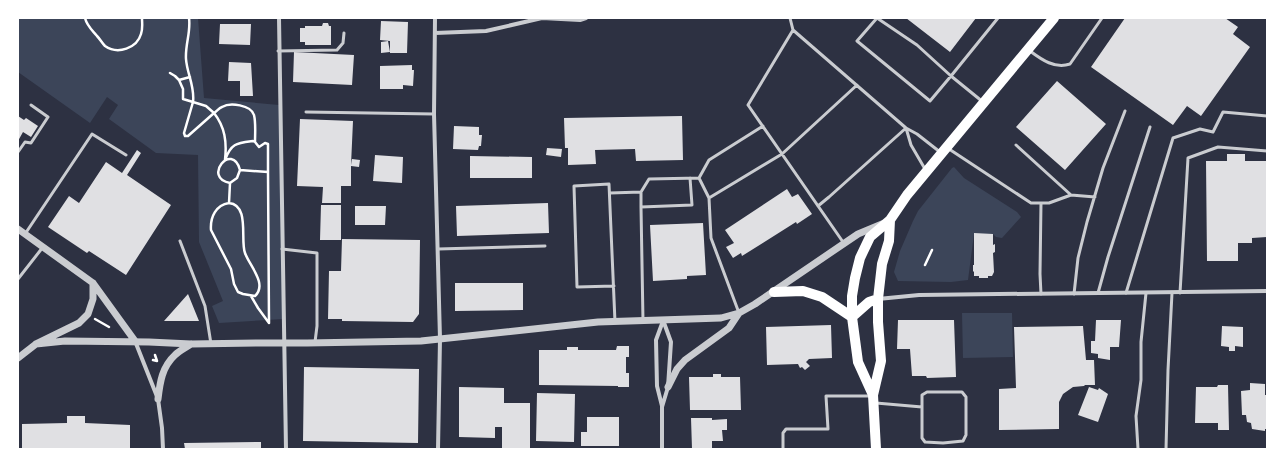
<svg xmlns="http://www.w3.org/2000/svg" width="1285" height="467" font-family="Rubik,sans-serif">
  <rect width="100%" height="100%" fill="#2d3142"/>
  <path fill="#3c4559" d="M 18,18 L 198,18 L 204,98 L 279,105 L 283,319 L 219,323 L 212,306 L 223,301 L 199,242 L 198,155 L 156,153 L 109,119 L 118,105 L 107,97 L 90,123 L 18,72 Z
    M 954,167 L 964,178 L 1017,212 L 1021,217 L 1002,238 L 996,237 L 993,234 L 974,234 L 968,280 L 951,282 L 898,281 L 894,272 L 900,251 L 913,221 L 918,211 L 952,168 Z
    M 962,313 L 1012,313 L 1013,357 L 963,358 Z"/>
  <path fill="#e0e0e3" d="M 906,18 L 976,18 L 950,52 Z
    M 1125,18 L 1225,18 L 1238,27 L 1233,34 L 1250,47 L 1201,116 L 1187,106 L 1173,125 L 1091,67 Z
    M 381,21 L 408,22 L 407,53 L 390,53 L 390,41 L 380,40 Z
    M 323,23 L 328,23 L 329,26 L 331,26 L 331,45 L 305,45 L 305,42 L 300,42 L 300,28 L 305,28 L 305,26 L 322,26 Z
    M 220,24 L 251,24 L 250,45 L 219,44 Z
    M 388,41 L 390,52 L 381,53 L 381,42 Z
    M 294,52 L 354,55 L 352,85 L 293,82 Z
    M 229,62 L 251,63 L 253,96 L 240,96 L 240,81 L 228,81 Z
    M 412,65 L 412,70 L 414,70 L 413,86 L 403,85 L 403,89 L 380,89 L 380,66 Z
    M 1057,81 L 1106,124 L 1065,170 L 1016,127 Z
    M 18,116 L 24,120 L 26,118 L 38,126 L 31,137 L 23,132 L 18,141 Z
    M 682,116 L 683,160 L 636,161 L 635,149 L 595,150 L 596,164 L 568,165 L 568,148 L 565,148 L 564,118 Z
    M 300,119 L 353,121 L 351,165 L 352,159 L 360,160 L 359,167 L 351,166 L 351,186 L 341,186 L 341,203 L 322,203 L 323,187 L 297,186 Z
    M 454,126 L 479,127 L 479,135 L 482,135 L 481,146 L 479,146 L 478,150 L 453,149 Z
    M 547,148 L 562,149 L 561,157 L 546,155 Z
    M 137,150 L 141,153 L 127,175 L 171,205 L 126,275 L 89,251 L 87,253 L 48,227 L 69,196 L 79,203 L 106,162 L 122,173 Z
    M 1227,154 L 1245,154 L 1245,161 L 1267,161 L 1267,237 L 1252,238 L 1252,243 L 1238,243 L 1238,261 L 1207,261 L 1206,161 L 1227,161 Z
    M 375,155 L 403,157 L 402,183 L 373,181 Z
    M 470,156 L 532,157 L 532,178 L 470,178 Z
    M 787,189 L 792,197 L 798,194 L 812,214 L 797,224 L 796,222 L 742,256 L 741,253 L 733,258 L 726,247 L 734,243 L 725,230 Z
    M 548,203 L 549,233 L 457,236 L 456,206 Z
    M 321,205 L 341,205 L 341,240 L 320,240 Z
    M 355,206 L 386,206 L 385,225 L 355,225 Z
    M 703,223 L 706,275 L 687,276 L 687,279 L 653,281 L 650,225 Z
    M 974,233 L 993,234 L 993,245 L 995,244 L 995,252 L 993,253 L 994,272 L 992,276 L 988,276 L 988,278 L 979,278 L 979,276 L 974,276 L 974,272 L 973,271 L 973,265 L 974,265 Z
    M 342,239 L 420,240 L 419,314 L 413,322 L 342,321 L 342,319 L 328,319 L 329,271 L 341,271 Z
    M 455,283 L 523,283 L 523,310 L 455,311 Z
    M 188,294 L 199,321 L 164,321 Z
    M 898,320 L 954,320 L 956,377 L 927,378 L 926,376 L 912,376 L 910,349 L 897,349 Z
    M 1096,320 L 1121,320 L 1119,347 L 1110,347 L 1110,360 L 1098,358 L 1098,354 L 1091,353 L 1091,341 L 1095,341 Z
    M 831,325 L 832,358 L 809,359 L 806,362 L 810,366 L 805,370 L 802,367 L 800,368 L 798,364 L 767,365 L 766,327 Z
    M 1083,326 L 1086,360 L 1094,360 L 1095,385 L 1085,385 L 1084,386 L 1073,387 L 1063,394 L 1059,402 L 1059,429 L 999,430 L 999,389 L 1016,388 L 1014,327 Z
    M 1222,326 L 1243,327 L 1243,347 L 1235,346 L 1235,351 L 1229,351 L 1229,347 L 1221,346 Z
    M 617,346 L 629,346 L 629,357 L 626,357 L 626,373 L 629,373 L 629,387 L 618,387 L 618,386 L 539,385 L 539,350 L 567,350 L 567,347 L 578,347 L 578,350 L 616,350 Z
    M 304,367 L 419,369 L 418,443 L 303,441 Z
    M 713,374 L 721,374 L 721,377 L 740,377 L 741,410 L 690,410 L 689,377 L 713,377 Z
    M 1250,383 L 1265,384 L 1265,395 L 1267,395 L 1267,429 L 1265,429 L 1265,431 L 1252,429 L 1251,423 L 1247,422 L 1246,415 L 1242,415 L 1241,391 L 1250,390 Z
    M 1218,385 L 1228,385 L 1229,430 L 1218,430 L 1218,423 L 1195,423 L 1196,387 L 1217,387 Z
    M 459,387 L 504,388 L 504,403 L 530,403 L 530,449 L 502,449 L 502,427 L 495,427 L 495,438 L 459,437 Z
    M 1089,387 L 1098,390 L 1099,388 L 1108,394 L 1098,422 L 1078,415 Z
    M 537,393 L 575,394 L 574,442 L 536,441 Z
    M 67,416 L 85,416 L 85,423 L 130,425 L 130,449 L 22,449 L 22,424 L 67,423 Z
    M 587,417 L 619,417 L 619,446 L 581,446 L 581,432 L 587,432 Z
    M 691,418 L 712,418 L 712,420 L 727,419 L 727,430 L 722,430 L 723,441 L 712,441 L 712,449 L 692,449 Z
    M 261,442 L 261,449 L 185,449 L 184,443 Z"/>
  <g fill="none" stroke-linecap="round" stroke-linejoin="round">
    <path stroke="#fff" stroke-width="2.5" d="M 85,18 C 87,26 92,30 97,36 C 100,39 102,43 105,46 C 118,55 137,48 141,34 C 143,29 142,23 142,18
      M 170,73 L 175,76 L 179,80 L 190,77
      M 179,80 L 183,89 L 183,99 L 193,102 C 195,86 187,74 186,59 C 185,45 191,32 189,18
      M 193,102 L 206,106 L 214,113 L 188,136 L 185,136 L 184,133 Z
      M 268,172 L 269,323
      M 230,183 C 202,178 232,141 240,170 L 268,172 L 268,144 L 265,143 L 259,147 L 255,142 L 253,141 C 237,143 231,143 225,160 C 227,142 225,127 214,113 C 217,111 219,108 222,107 C 230,102 251,105 254,115 C 256,123 255,134 255,142
      M 230,183 L 237,178 L 240,170
      M 229,203 C 250,205 240,240 245,253 C 249,265 268,284 255,296 L 243,294 L 238,292 L 234,284 L 231,269 L 211,230 C 210,217 216,205 229,203 Z
      M 229,203 L 230,183
      M 925,265 L 932,250
      M 251,296 L 258,308 L 269,323
      M 95,319 L 109,327
      M 153,360 L 157,361 L 155,355"/>
    <path stroke="#caccd0" stroke-width="3" d="M 790,18 L 793,30
      M 877,18 L 857,41 L 930,101 L 951,76 L 983,102
      M 877,18 L 917,45 L 951,76 L 998,18
      M 278,51 L 337,50 L 343,43 L 344,33
      M 1030,51 C 1042,60 1055,69 1070,64 L 1102,18
      M 306,112 L 434,114
      M 906,128 L 911,145 L 925,169
      M 1016,145 L 1071,195 L 1095,197
      M 949,149 L 1031,203 L 1049,203 L 1071,195
      M 18,152 L 25,142 L 31,143 L 48,117 L 31,105
      M 699,178 L 709,160 L 763,126
      M 610,193 L 641,192
      M 818,206 L 829,197 L 906,128
      M 641,207 L 641,192 L 649,179 L 699,178 L 709,198
      M 25,234 L 92,134 L 126,155
      M 180,241 L 205,306 L 211,344
      M 843,242 L 748,105 L 793,30 L 906,128 L 917,134 L 940,152
      M 282,249 L 317,253 L 317,326 L 315,342
      M 438,249 L 545,246
      M 18,279 L 43,247
      M 614,286 L 577,287 L 574,186 L 609,184 L 615,322
      M 1098,293 L 1108,257 L 1150,127
      M 1126,293 L 1173,138 L 1200,129 L 1213,132 L 1223,112 L 1267,116
      M 1180,293 L 1188,158 L 1218,147 L 1267,151
      M 1041,294 L 1040,274 L 1041,203
      M 1074,294 L 1078,258 L 1087,222 L 1103,168 L 1125,111
      M 739,313 L 711,238 L 709,198 L 782,154 L 857,85
      M 643,321 L 641,207 L 692,205 L 690,178
      M 927,392 L 962,392 L 966,397 L 966,435 L 963,441 L 943,443 L 925,442 L 922,438 L 922,395 Z
      M 876,403 L 922,407
      M 783,449 L 783,433 L 786,429 L 828,429 L 826,396 L 871,396
      M 1138,449 L 1136,416 L 1141,380 L 1141,342 L 1146,293
      M 1166,449 L 1168,370 L 1172,293"/>
    <path stroke="#caccd0" stroke-width="4" d="M 279,18 L 286,449
      M 435,18 L 434,114 L 440,339 L 438,449
      M 435,33 L 486,31 L 542,18 L 580,20 L 586,18
      M 878,299 L 919,295 L 1267,291
      M 135,341 L 158,399 L 162,428 L 163,449
      M 662,406 L 657,386 L 656,340 L 663,321
      M 662,449 L 662,407 L 668,387 L 671,342 L 663,320"/>
    <path stroke="#caccd0" stroke-width="7" d="M 18,229 L 93,283 L 135,341
      M 36,344 L 65,341 L 149,342 L 191,344 L 259,343 L 307,343 L 421,341 L 598,322 L 721,318 L 739,313 L 755,304 L 858,234 L 882,224
      M 18,358 L 36,344 L 79,323 L 88,314 L 93,299 L 93,283
      M 668,387 L 677,369 L 685,360 L 729,328 L 739,313
      M 158,399 C 160,382 162,367 175,355 C 179,351 185,348 191,344"/>
    <path stroke="#fff" stroke-width="10" d="M 774,292 L 803,291 L 822,297 L 852,317 L 869,302 L 878,299
      M 873,395 L 858,362 L 852,317 L 852,296 L 855,278 L 860,258 L 870,237 L 890,220 L 907,195 L 1054,18
      M 876,449 L 873,395 L 881,361 L 878,322 L 878,299 L 882,264 L 889,241 L 890,220"/>
  </g>
  <rect width="1285" height="467" fill="none" stroke="#ffffff" stroke-width="38"/>
</svg>
